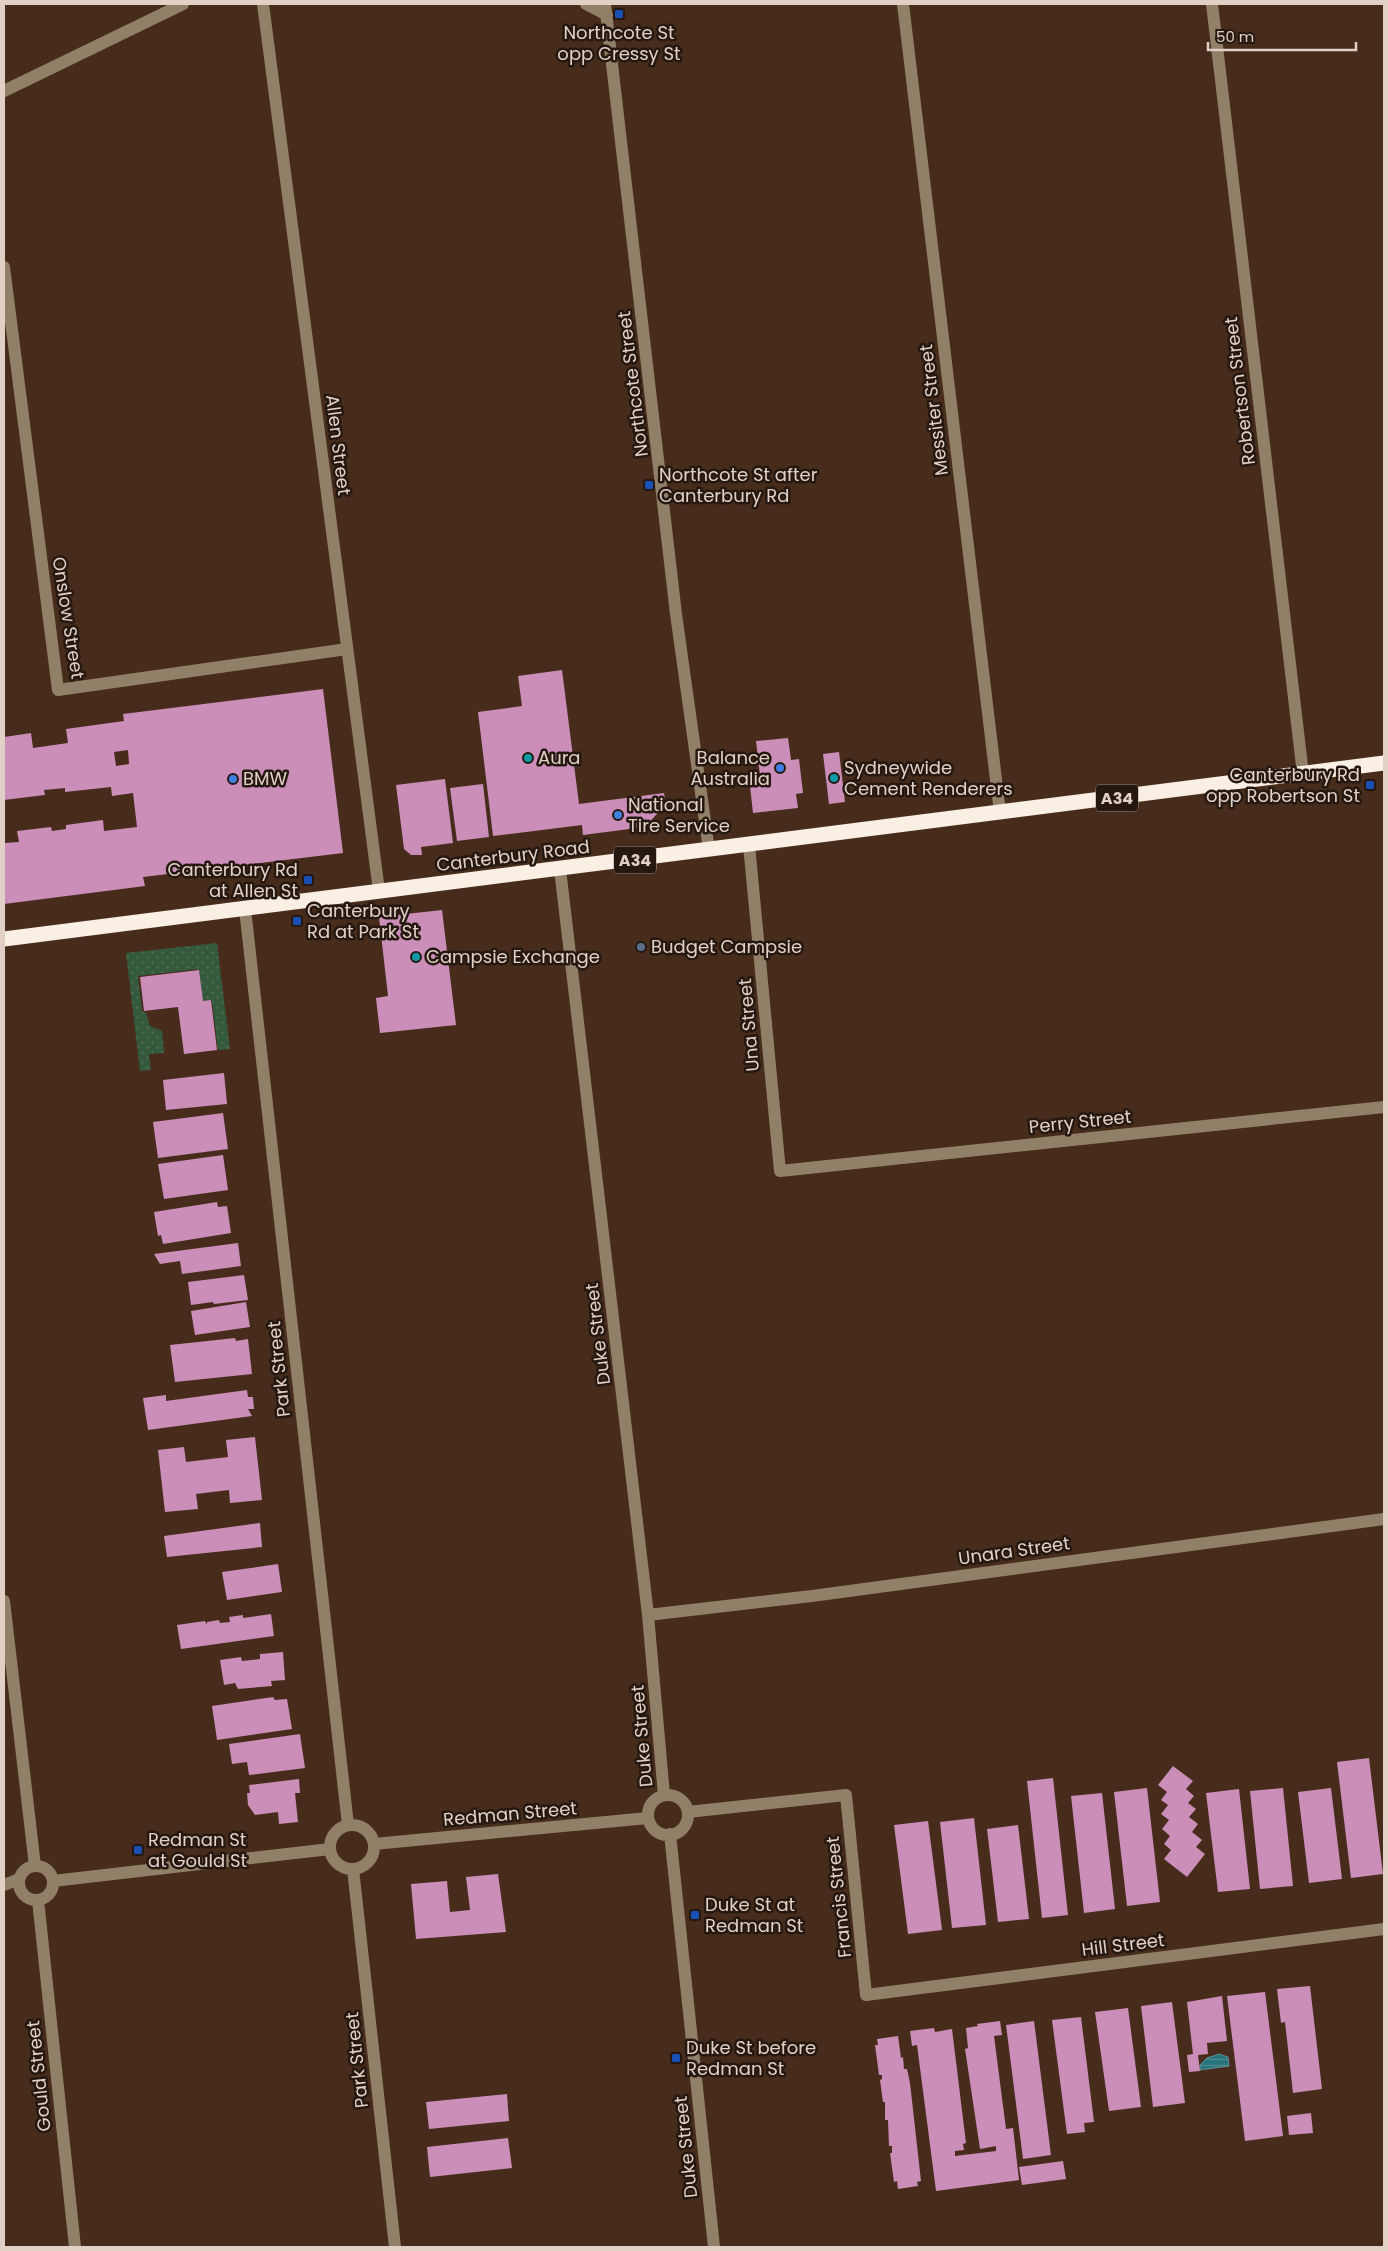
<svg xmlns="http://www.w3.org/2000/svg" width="1388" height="2251" font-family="Poppins,sans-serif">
  <defs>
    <pattern id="grass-dots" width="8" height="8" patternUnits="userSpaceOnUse" patternTransform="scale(1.25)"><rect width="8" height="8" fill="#35593d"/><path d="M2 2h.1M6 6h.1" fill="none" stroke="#527058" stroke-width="1.8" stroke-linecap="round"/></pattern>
    <pattern id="water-rules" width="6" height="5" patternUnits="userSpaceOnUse" patternTransform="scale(1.25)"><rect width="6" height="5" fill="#27737b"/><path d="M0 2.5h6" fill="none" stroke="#508c92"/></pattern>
  </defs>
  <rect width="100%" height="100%" fill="#472c1c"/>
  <path fill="url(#grass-dots)" d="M 217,943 L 230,1049 L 218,1050 L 212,1001 L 202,1001 L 198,969 L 138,976 L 142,1011 L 146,1013 L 150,1026 L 162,1031 L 164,1053 L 149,1054 L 151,1070 L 140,1071 L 126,953 Z"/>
  <path fill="url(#water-rules)" stroke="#5f8f92" d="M 1219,2054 L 1228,2057 L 1229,2066 L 1200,2070 L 1200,2065 L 1207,2058 Z"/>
  <path fill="#ca8eb8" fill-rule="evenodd" d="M 562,670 L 579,804 L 664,793 L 666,804 L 645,827 L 583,835 L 582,825 L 493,836 L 478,712 L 522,706 L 518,676 Z
    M 323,689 L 343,853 L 143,877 L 145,886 L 4,904 L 4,843 L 19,842 L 17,831 L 51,827 L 52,831 L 66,829 L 66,825 L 103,820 L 104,831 L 137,827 L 133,793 L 112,796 L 111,787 L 65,792 L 65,788 L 44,790 L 45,795 L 4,800 L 4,737 L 31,733 L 33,748 L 68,743 L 66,729 L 124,721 L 123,714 ZM 128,750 L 129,764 L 116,766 L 114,752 Z
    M 788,738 L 791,760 L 799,759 L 803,793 L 796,794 L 798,808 L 753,813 L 749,777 L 760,776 L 756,741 Z
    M 839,752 L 845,802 L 829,804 L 823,754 Z
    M 445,779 L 453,843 L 421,847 L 422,855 L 411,855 L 404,849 L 396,785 Z
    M 483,784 L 489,837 L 457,841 L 450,788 Z
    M 442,910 L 456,1025 L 380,1033 L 376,998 L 388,996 L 379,917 Z
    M 199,970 L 203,1001 L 211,1000 L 217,1050 L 184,1054 L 178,1007 L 144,1011 L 140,977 Z
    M 224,1073 L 227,1104 L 166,1110 L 163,1080 Z
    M 223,1113 L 228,1149 L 158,1158 L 153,1122 Z
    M 223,1155 L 228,1190 L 164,1199 L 158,1164 Z
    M 217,1202 L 218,1207 L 227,1206 L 231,1233 L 163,1244 L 161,1235 L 158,1236 L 154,1212 Z
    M 238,1243 L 241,1266 L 182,1274 L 180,1261 L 160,1264 L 154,1254 Z
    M 244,1275 L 248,1300 L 214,1304 L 213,1302 L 191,1305 L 188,1282 Z
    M 246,1302 L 250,1327 L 195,1335 L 191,1311 Z
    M 235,1338 L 236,1341 L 248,1339 L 252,1374 L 175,1382 L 170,1345 Z
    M 247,1390 L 248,1397 L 253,1397 L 254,1409 L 248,1409 L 252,1416 L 148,1430 L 143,1398 L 166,1395 L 166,1401 Z
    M 255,1437 L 262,1500 L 230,1503 L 229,1490 L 196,1494 L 198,1509 L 165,1512 L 158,1450 L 184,1447 L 186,1462 L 228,1457 L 226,1440 Z
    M 260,1523 L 262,1547 L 167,1557 L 164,1536 Z
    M 278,1564 L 282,1592 L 227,1600 L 222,1572 Z
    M 271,1614 L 274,1636 L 181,1649 L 177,1625 L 205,1621 L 207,1625 L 207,1622 L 219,1620 L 220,1623 L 230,1622 L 229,1617 L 243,1615 L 243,1618 Z
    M 283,1652 L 285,1680 L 271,1681 L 272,1686 L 238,1689 L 235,1683 L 224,1685 L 220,1660 L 241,1657 L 242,1661 L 260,1659 L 260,1654 Z
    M 273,1697 L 275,1700 L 287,1699 L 292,1729 L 217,1740 L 212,1706 Z
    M 300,1734 L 305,1768 L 249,1775 L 247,1762 L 232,1764 L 229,1744 Z
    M 1369,1758 L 1383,1874 L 1351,1878 L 1337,1762 Z
    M 1173,1766 L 1193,1781 L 1186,1789 L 1194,1796 L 1188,1803 L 1196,1809 L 1189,1817 L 1198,1824 L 1192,1832 L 1202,1840 L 1196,1847 L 1205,1854 L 1187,1877 L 1164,1859 L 1171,1850 L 1164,1844 L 1170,1836 L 1162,1829 L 1169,1820 L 1161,1814 L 1168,1805 L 1161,1800 L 1167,1792 L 1158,1785 Z
    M 1053,1778 L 1068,1915 L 1042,1918 L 1027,1781 Z
    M 299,1779 L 300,1793 L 295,1793 L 298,1822 L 279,1824 L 278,1812 L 255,1815 L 248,1805 L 247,1793 L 250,1793 L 249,1785 Z
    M 1147,1788 L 1160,1902 L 1127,1906 L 1114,1792 Z
    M 1283,1788 L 1293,1886 L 1260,1889 L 1250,1791 Z
    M 1331,1788 L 1342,1879 L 1309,1883 L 1298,1792 Z
    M 1239,1789 L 1250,1889 L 1218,1892 L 1206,1793 Z
    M 1102,1793 L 1115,1909 L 1084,1913 L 1071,1796 Z
    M 974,1818 L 986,1925 L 952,1928 L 940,1822 Z
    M 928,1821 L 942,1930 L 908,1934 L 894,1825 Z
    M 1018,1825 L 1029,1919 L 998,1922 L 987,1829 Z
    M 498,1874 L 506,1932 L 416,1939 L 411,1884 L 447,1881 L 450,1912 L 470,1910 L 466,1877 Z
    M 1310,1986 L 1322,2089 L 1293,2093 L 1285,2022 L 1281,2023 L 1277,1989 Z
    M 1265,1992 L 1283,2136 L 1245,2141 L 1227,1996 Z
    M 1222,1996 L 1227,2041 L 1207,2043 L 1208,2054 L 1198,2055 L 1200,2071 L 1189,2072 L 1187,2055 L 1193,2054 L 1187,2002 Z
    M 1172,2002 L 1185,2103 L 1153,2107 L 1141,2006 Z
    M 1128,2008 L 1141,2107 L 1109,2111 L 1095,2012 Z
    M 1081,2017 L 1094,2122 L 1084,2123 L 1085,2132 L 1067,2134 L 1052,2020 Z
    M 1000,2021 L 1002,2035 L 994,2036 L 1006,2129 L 1013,2128 L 1019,2180 L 936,2191 L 917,2045 L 912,2046 L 910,2031 L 934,2028 L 935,2032 L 952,2029 L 966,2143 L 963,2144 L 964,2150 L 955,2151 L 955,2156 L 996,2151 L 996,2146 L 980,2149 L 965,2049 L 968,2048 L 966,2028 L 978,2026 L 977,2024 Z
    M 1034,2021 L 1051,2155 L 1023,2159 L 1006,2025 Z
    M 898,2036 L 901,2058 L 903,2057 L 904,2069 L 907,2069 L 910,2083 L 921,2181 L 917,2182 L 918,2186 L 898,2189 L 897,2181 L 894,2182 L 890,2153 L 892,2153 L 892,2146 L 889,2146 L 888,2120 L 885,2120 L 885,2102 L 883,2102 L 880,2080 L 882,2079 L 882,2075 L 879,2075 L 875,2045 L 878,2045 L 877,2039 Z
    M 507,2094 L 509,2121 L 429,2129 L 426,2102 Z
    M 1311,2113 L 1313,2133 L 1289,2135 L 1287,2116 Z
    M 508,2138 L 512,2168 L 430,2177 L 427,2147 Z
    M 1063,2161 L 1066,2179 L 1022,2185 L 1019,2167 Z"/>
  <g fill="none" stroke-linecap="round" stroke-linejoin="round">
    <path stroke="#927f67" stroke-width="12" d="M 263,4 L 379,891
      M 586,4 L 607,15
      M 605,4 L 676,614 L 709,850
      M 903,4 L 1000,813
      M 1212,4 L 1303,774
      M 4,91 L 183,4
      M 4,267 L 58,690 L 347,649
      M 749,845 L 780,1171 L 1384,1107
      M 560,869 L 648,1615 L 664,1795
      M 245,909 L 348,1825
      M 4,1601 L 35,1866
      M 648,1615 L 812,1596 L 1384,1519
      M648 1815a20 20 0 1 1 40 0a20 20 0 1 1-40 0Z
      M 688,1812 L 846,1795 L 866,1995 L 1384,1929
      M330 1847a22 22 0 1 1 44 0a22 22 0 1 1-44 0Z
      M 670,1834 L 714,2247
      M 374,1844 L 648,1818
      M19 1883a17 17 0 1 1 34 0a17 17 0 1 1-34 0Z
      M 353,1869 L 395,2247
      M 53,1881 L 330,1849
      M 4,1885 L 19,1879
      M 38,1900 L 75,2247"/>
    <path stroke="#f9efe4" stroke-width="15" d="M 4,939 L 1384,763"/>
  </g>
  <g fill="#1a4fb4" stroke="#241811" stroke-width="2">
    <rect x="614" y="9" width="10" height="10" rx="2.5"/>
    <rect x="644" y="480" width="10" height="10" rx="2.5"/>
    <rect x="1365" y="780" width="10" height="10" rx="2.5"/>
    <rect x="303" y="875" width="10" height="10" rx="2.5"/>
    <rect x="292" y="916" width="10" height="10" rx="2.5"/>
    <rect x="133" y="1845" width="10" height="10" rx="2.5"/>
    <rect x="690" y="1910" width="10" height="10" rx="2.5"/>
    <rect x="671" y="2053" width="10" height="10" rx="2.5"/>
  </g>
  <g fill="#0f9aa8" stroke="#241811" stroke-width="2">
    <circle cx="528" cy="758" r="5"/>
    <circle cx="834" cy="778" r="5"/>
    <circle cx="416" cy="957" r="5"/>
  </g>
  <g fill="#3f7fe0" stroke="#241811" stroke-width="2">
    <circle cx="780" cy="768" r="5"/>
    <circle cx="233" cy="779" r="5"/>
    <circle cx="618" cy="815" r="5"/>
  </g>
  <circle fill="#5c6f8a" stroke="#241811" stroke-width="2" cx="641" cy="947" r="5"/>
  <g text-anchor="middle" stroke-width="5" stroke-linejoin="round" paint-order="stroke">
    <g fill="#241811" stroke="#a99990" stroke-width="1">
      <rect x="1096" y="784.5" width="42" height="27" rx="4"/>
      <rect x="614" y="846.5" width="42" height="27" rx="4"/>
    </g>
    <g font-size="16" font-weight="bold" fill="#e2d0c7">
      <text x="1117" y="804">A34</text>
      <text x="635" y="866">A34</text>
    </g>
    <g font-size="18" fill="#e2d0c7" stroke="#241811" text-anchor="start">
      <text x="619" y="39" text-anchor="middle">Northcote St<tspan x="619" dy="21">opp Cressy St</tspan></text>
      <text x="659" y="481">Northcote St after<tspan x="659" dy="21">Canterbury Rd</tspan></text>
      <text x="538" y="764">Aura</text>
      <text x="770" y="764" text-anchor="end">Balance<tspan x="770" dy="21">Australia</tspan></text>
      <text x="844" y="774">Sydneywide<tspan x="844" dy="21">Cement Renderers</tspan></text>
      <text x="1360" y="781" text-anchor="end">Canterbury Rd<tspan x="1360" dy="21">opp Robertson St</tspan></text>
      <text x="243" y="785">BMW</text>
      <text x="628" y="811">National<tspan x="628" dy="21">Tire Service</tspan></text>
      <text x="298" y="876" text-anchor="end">Canterbury Rd<tspan x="298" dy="21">at Allen St</tspan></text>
      <text x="307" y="917">Canterbury<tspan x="307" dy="21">Rd at Park St</tspan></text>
      <text x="651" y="953">Budget Campsie</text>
      <text x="426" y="963">Campsie Exchange</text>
      <text x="148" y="1846">Redman St<tspan x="148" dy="21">at Gould St</tspan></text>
      <text x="705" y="1911">Duke St at<tspan x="705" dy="21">Redman St</tspan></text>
      <text x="686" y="2054">Duke St before<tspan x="686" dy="21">Redman St</tspan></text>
    </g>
    <g font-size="18" fill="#e2d0c7" stroke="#241811">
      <text transform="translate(633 384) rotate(-97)" y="6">Northcote Street</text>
      <text transform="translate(1240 391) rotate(-97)" y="6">Robertson Street</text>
      <text transform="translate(934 410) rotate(-97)" y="6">Messiter Street</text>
      <text transform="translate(338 445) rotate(83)" y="6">Allen Street</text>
      <text transform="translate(68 618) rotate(81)" y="6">Onslow Street</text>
      <text transform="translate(513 856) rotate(-7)" y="6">Canterbury Road</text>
      <text transform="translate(749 1025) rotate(-95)" y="6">Una Street</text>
      <text transform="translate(1080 1122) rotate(-6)" y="6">Perry Street</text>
      <text transform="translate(598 1334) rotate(-97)" y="6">Duke Street</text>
      <text transform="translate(279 1369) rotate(-96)" y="6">Park Street</text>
      <text transform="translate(1014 1551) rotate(-8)" y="6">Unara Street</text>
      <text transform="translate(642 1736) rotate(-95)" y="6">Duke Street</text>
      <text transform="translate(510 1814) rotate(-5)" y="6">Redman Street</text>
      <text transform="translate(839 1897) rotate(-96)" y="6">Francis Street</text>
      <text transform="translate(1123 1945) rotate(-7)" y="6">Hill Street</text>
      <text transform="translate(357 2060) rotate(-96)" y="6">Park Street</text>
      <text transform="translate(39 2076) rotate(-96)" y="6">Gould Street</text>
      <text transform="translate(686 2147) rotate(-96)" y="6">Duke Street</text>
    </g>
  </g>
  <rect width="1388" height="2251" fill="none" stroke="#e2d0c7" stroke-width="10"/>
  <path d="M1208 42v8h148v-8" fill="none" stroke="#e2d0c7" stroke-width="2.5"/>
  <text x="1216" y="42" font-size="15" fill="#e2d0c7" stroke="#241811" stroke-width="4" paint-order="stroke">50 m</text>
</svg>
